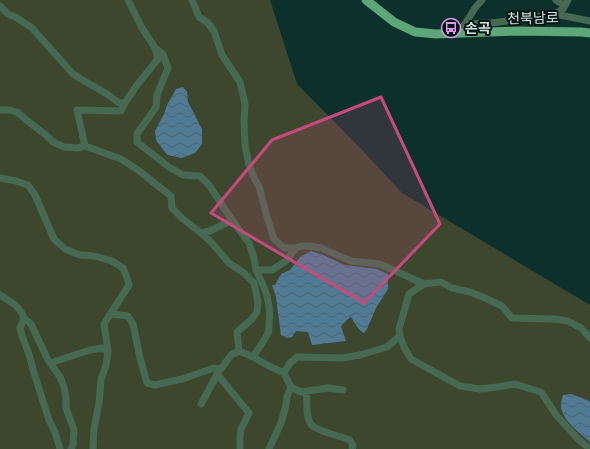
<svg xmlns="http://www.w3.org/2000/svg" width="590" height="449" font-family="'Sofia Sans Condensed','Noto Sans KR',sans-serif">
  <defs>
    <pattern id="water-waves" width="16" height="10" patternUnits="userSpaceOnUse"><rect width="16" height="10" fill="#517b95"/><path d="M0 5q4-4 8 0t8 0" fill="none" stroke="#4a6574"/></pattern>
  </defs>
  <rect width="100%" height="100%" fill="#0c312c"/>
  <path fill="#3d472e" d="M 0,0 L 270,0 L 297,84 L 363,151 L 402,193 L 590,305 L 590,449 L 0,449 Z"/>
  <path fill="url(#water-waves)" d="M 183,87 L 187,92 L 188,102 L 202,129 L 202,144 L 195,153 L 182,158 L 167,155 L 156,140 L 155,131 L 164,114 L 167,105 L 176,89 Z
    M 311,251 L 323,255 L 345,265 L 377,269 L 388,274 L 388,289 L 376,308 L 367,329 L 364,333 C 357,329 355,323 351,317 L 347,320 L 341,326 L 346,341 L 312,345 L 308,332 L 296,331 L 292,337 L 287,338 L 281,335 L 276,297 L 272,285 L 275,285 L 281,274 L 290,270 L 301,256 Z
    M 571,394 L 587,400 L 590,402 L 590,442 C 580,433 561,420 561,405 C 561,402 562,398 563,395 Z"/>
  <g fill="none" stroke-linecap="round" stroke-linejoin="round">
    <path stroke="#466952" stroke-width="7" d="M 192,0 L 199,17 L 207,22 L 214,31 L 222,55 L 240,82 L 245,104 L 244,122 L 245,145 L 249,165 L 255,180 L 259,186 L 267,217 L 274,239 L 284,248 L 296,248 L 301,246 L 309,246 L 321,248 L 351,261 L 380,264 L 424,284 L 441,282 L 452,288 L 470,292 L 485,298 L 502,306 L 512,318 L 554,319 L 568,321 L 581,328 L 590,338
      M 556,0 L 565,6
      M 0,6 L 8,14 L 17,18 L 32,28 L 73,74 L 86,82 L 107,94 L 119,103 L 125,103 L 137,85 L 158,59 L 155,48 L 142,28 L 128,0
      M 555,14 L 590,21
      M 465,24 L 490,23 L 516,20 L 555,14 L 563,9 L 568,0
      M 456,34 L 465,24 L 475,8 L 482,0
      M 155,48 L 163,54 L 168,68 L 157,95 L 156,107 L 137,134 L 137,142 L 169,167 L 183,175 L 200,176 L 209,185 L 232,220 L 249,243 L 254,258 L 256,270 L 272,270 L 286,261 L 296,248
      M 0,110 L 10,110 L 17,112 L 30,123 L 46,135 L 53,142 L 64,147 L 77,148 L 85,146 L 77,110 L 121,111 L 125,103
      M 85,146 L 121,159 L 138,170 L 171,196 L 172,208 L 183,219 L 201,233 L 210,231 L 232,220
      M 0,178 L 16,181 L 28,185 L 35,195 L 54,239 L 65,249 L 80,255 L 94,256 L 112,261 L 123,268 L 126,275 L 129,285 L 104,324 L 108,351
      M 201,233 L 211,242 L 229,263 L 244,273 L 254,283 L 258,302 L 257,312 L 252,319 L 237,332 L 239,351 L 253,357 C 258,349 264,341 268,333 C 269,330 269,327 269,324 C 272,304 265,288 256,270
      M 0,295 C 12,303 19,305 24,318 L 20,328 L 22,336 L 29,354 L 34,373 L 49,420 L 55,432 L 60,449
      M 111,314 L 128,316 L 133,324 L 140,358 L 147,383 L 155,385 L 182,379 L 214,368 L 221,369 L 231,355 L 239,351
      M 24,318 L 31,324 L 48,360 L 60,377 L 64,387 L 66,397 L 66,408 L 74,430 L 73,445 L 71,449
      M 400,336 L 404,347 L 411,359 L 460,386 L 480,389 L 497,387 L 515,384 L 541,392 L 557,416 L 578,439 L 590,449
      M 253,357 L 269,366 L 284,373 L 291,387 L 287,397 L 286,405 L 281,423 L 269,449
      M 50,363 L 90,350 L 102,348 L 108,351 L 106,366 L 101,379 L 99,403 L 94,429 L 93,449
      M 284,373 L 290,363 L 297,357 L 342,358 L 360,355 L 387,347 L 400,336 L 399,329 L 409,294 L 424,284
      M 217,374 L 249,413 L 241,429 L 240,437 L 240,449
      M 291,387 L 301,392 L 328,388 L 343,390
      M 306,391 C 308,401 305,413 310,423 C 314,431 341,436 350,440 L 353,446 L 352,449
      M 201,404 L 219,371"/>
    <path stroke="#5ca677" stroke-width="9" d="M 366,0 L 394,22 L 415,32 L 436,34 L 518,31 L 581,32 L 590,33"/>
  </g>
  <path fill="#c64b7c" fill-opacity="0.2" stroke="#c64b7c" stroke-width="3" stroke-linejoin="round" d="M 381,97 L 440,224 L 364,303 L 211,213 L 272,140 Z"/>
  <defs>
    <symbol id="bus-ring" viewBox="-11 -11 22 22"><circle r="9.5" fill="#071614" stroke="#de98f2" stroke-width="1.5"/><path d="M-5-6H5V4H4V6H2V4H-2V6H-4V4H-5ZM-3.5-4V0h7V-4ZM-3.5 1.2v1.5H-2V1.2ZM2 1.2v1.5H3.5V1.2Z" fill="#de98f2"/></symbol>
  </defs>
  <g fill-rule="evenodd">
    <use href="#bus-ring" x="440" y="17" width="22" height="22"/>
  </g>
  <g text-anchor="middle" stroke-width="4" stroke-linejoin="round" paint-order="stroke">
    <g font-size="14" fill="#d1e4e0" stroke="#071614">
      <text transform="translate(533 18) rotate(-1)" y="5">천북남로</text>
    </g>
    <g font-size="14" font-weight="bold" fill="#d1e4e0" stroke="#071614" text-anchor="start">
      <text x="465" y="33">손곡</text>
    </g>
  </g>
</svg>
